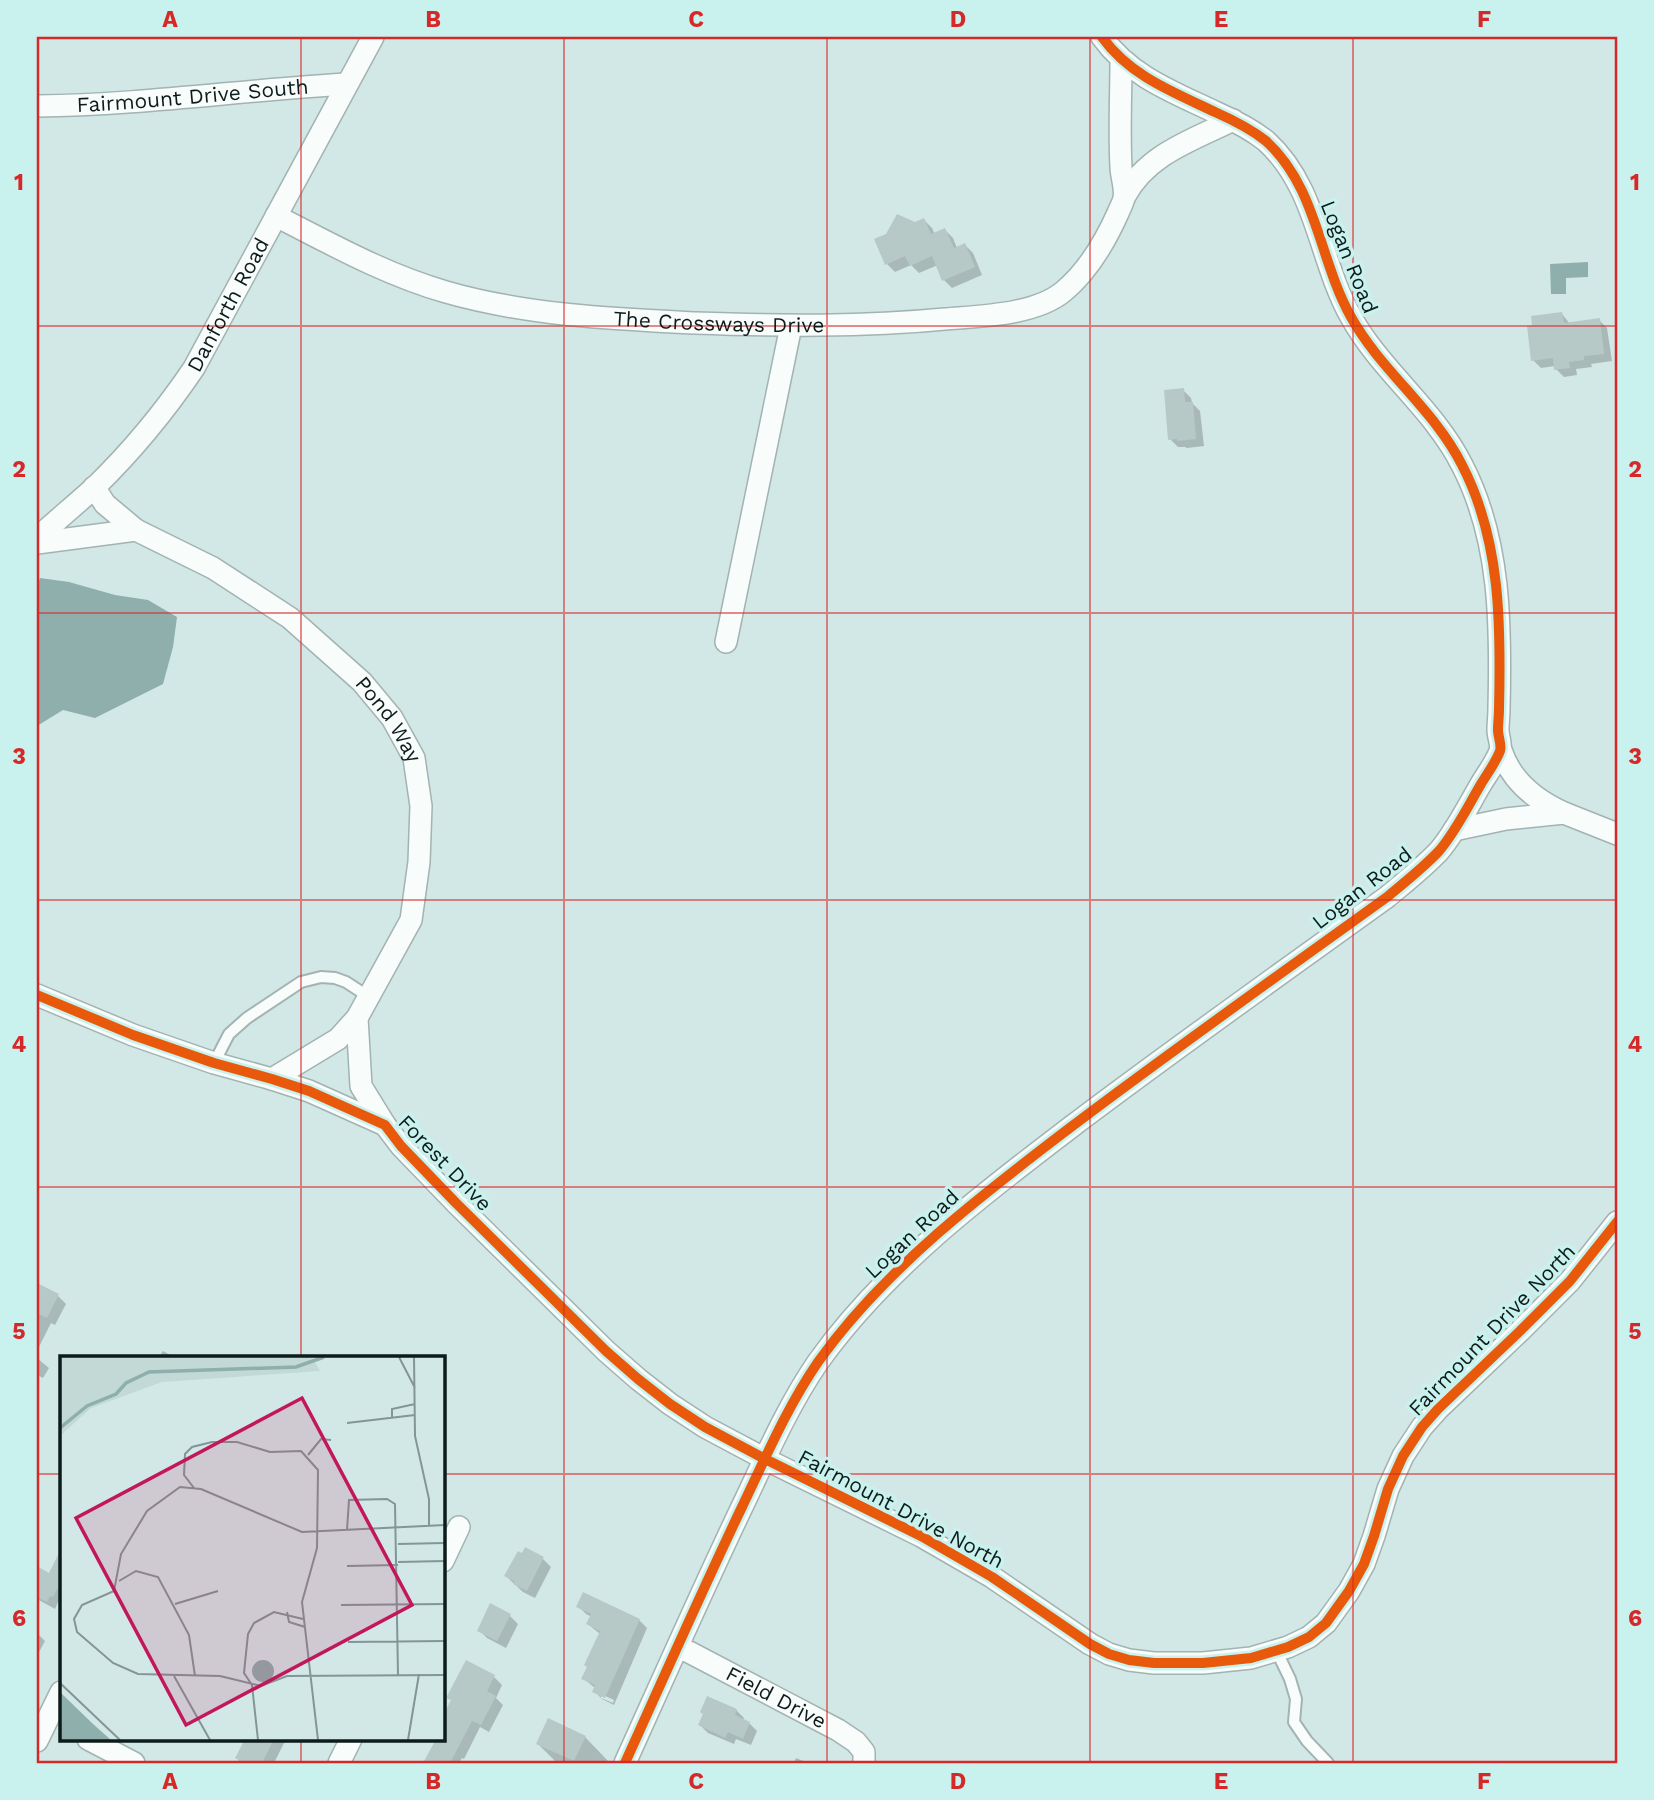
<svg xmlns="http://www.w3.org/2000/svg" width="1654" height="1800" font-family="'Work Sans',sans-serif">
  <rect width="100%" height="100%" fill="#d2e8e6"/>
  <path fill="#8eafab" d="M 1588,262 L 1588,277 L 1566,278 L 1566,294 L 1551,294 L 1550,264 Z
    M 40,578 L 69,582 L 115,595 L 148,600 L 177,617 L 173,647 L 163,684 L 95,718 L 63,710 L 37,726 L 37,587 Z"/>
  <path fill="#0003" fill-rule="evenodd" d="M 924,220 L 932,228 L 935,235 L 945,230 L 953,238 L 957,248 L 965,245 L 973,253 L 982,275 L 952,288 L 944,280 L 938,265 L 919,273 L 911,265 L 895,272 L 887,264 L 915,223 Z
    M 1562,314 L 1570,324 L 1599,320 L 1607,328 L 1612,361 L 1591,364 L 1592,367 L 1576,369 L 1577,375 L 1564,377 L 1556,369 L 1555,366 L 1541,368 L 1533,360 Z
    M 1183,390 L 1191,398 L 1192,403 L 1200,411 L 1204,446 L 1187,448 L 1185,447 L 1178,447 L 1170,439 Z
    M 37,1285 L 58,1296 L 66,1304 L 55,1325 L 51,1323 L 37,1351 Z
    M 163,1351 L 174,1357 L 175,1357 L 159,1357 Z
    M 37,1358 L 49,1368 L 43,1378 L 37,1375 Z
    M 526,1550 L 543,1559 L 551,1567 L 535,1598 L 523,1592 L 506,1576 Z
    M 37,1569 L 61,1581 L 61,1604 L 58,1602 L 55,1609 L 37,1599 Z
    M 491,1606 L 510,1616 L 518,1624 L 506,1648 L 487,1638 L 479,1630 Z
    M 578,1606 L 639,1620 L 647,1628 L 614,1705 L 602,1699 L 594,1691 L 595,1688 L 584,1679 L 600,1634 L 588,1624 L 592,1617 L 586,1614 ZM 601,1694 L 614,1700 L 613,1703 L 601,1698 Z
    M 37,1633 L 45,1641 L 37,1656 Z
    M 466,1663 L 494,1677 L 502,1685 L 496,1698 L 503,1705 L 489,1732 L 480,1727 L 464,1759 L 462,1758 L 459,1763 L 425,1763 L 438,1739 L 443,1739 L 443,1730 L 447,1721 L 452,1701 L 448,1698 Z
    M 736,1710 L 744,1718 L 743,1720 L 749,1723 L 757,1731 L 751,1745 L 736,1739 L 734,1744 L 708,1733 L 700,1725 L 704,1715 Z
    M 585,1737 L 610,1763 L 557,1763 L 538,1744 Z
    M 235,1739 L 286,1739 L 274,1763 L 238,1763 L 244,1743 Z
    M 796,1758 L 808,1763 L 794,1763 Z"/>
  <path fill="#b7c9c7" d="M 897,214 L 915,222 L 924,218 L 931,234 L 945,228 L 954,248 L 965,243 L 975,267 L 942,281 L 932,256 L 910,266 L 905,256 L 885,265 L 874,239 L 886,234 Z
    M 1562,312 L 1564,323 L 1600,318 L 1604,354 L 1584,356 L 1584,360 L 1569,362 L 1570,368 L 1554,370 L 1553,358 L 1531,361 L 1527,326 L 1532,325 L 1531,316 Z
    M 1184,388 L 1185,402 L 1193,402 L 1196,439 L 1177,441 L 1177,439 L 1168,440 L 1164,390 Z
    M 37,1283 L 59,1294 L 47,1318 L 37,1313 Z
    M 525,1547 L 544,1557 L 527,1591 L 513,1584 L 514,1581 L 504,1576 L 518,1551 L 522,1553 Z
    M 61,1549 L 61,1582 L 53,1597 L 50,1596 L 47,1602 L 37,1597 L 37,1566 L 49,1573 Z
    M 583,1592 L 640,1619 L 605,1698 L 592,1692 L 595,1685 L 581,1679 L 587,1667 L 584,1665 L 600,1631 L 586,1624 L 591,1614 L 576,1607 Z
    M 490,1603 L 511,1614 L 497,1641 L 477,1631 Z
    M 466,1660 L 495,1675 L 487,1691 L 496,1696 L 481,1725 L 472,1721 L 450,1763 L 423,1763 L 436,1739 L 443,1739 L 443,1715 L 451,1700 L 446,1698 Z
    M 707,1696 L 737,1709 L 735,1715 L 750,1722 L 743,1739 L 728,1732 L 725,1738 L 698,1725 L 703,1714 L 700,1712 Z
    M 548,1718 L 586,1736 L 574,1761 L 536,1744 Z
    M 245,1739 L 274,1739 L 262,1763 L 244,1763 L 235,1758 Z"/>
  <g fill="none" stroke-linecap="round" stroke-linejoin="round">
    <defs>
      <path id="lane" d="M 214,1063 L 229,1034 L 247,1018 L 301,982 L 321,977 L 335,978 L 346,982 L 369,997
        M 1277,1652 L 1290,1679 L 1296,1699 L 1294,1722 L 1307,1741 L 1328,1763"/>
      <g id="street">
        <path id="s1" d="M 37,106 C 140,105 243,90 346,84"/>
        <path d="M 1125,196 C 1147,154 1193,140 1233,120"/>
        <path id="s2" d="M 276,216 C 331,244 386,275 446,292 C 526,315 612,319 695,323 C 779,326 862,327 945,319 C 980,316 1036,315 1064,291 C 1088,271 1105,242 1118,213 C 1120,208 1123,203 1124,198 C 1126,189 1121,176 1121,167 C 1119,131 1121,95 1121,60"/>
        <path d="M 94,487 L 105,504 L 136,530"/>
        <path id="s3" d="M 37,538 C 56,521 75,505 94,488 C 131,452 165,411 194,368 L 373,37"/>
        <path id="s4" d="M 37,543 L 136,530 L 213,568 L 290,618 L 362,682 L 392,718 L 414,758 L 421,806 L 419,862 L 411,920 L 357,1018 L 338,1039 L 272,1079"/>
        <path d="M 726,642 L 791,326"/>
        <path d="M 1501,750 C 1511,781 1535,800 1564,813"/>
        <path d="M 1454,830 L 1506,819 L 1564,813 L 1617,834"/>
        <path d="M 37,995 L 133,1035 L 214,1063 L 272,1079 L 309,1091 L 385,1125 L 401,1146 L 456,1203 L 606,1351 L 638,1379 L 670,1404 L 705,1427 L 765,1459 L 921,1536 L 992,1577 L 1090,1644 L 1109,1654 L 1129,1660 L 1154,1663 L 1203,1663 L 1251,1658 L 1288,1647 L 1309,1637 L 1326,1623 L 1349,1591 L 1364,1564 L 1374,1536 L 1388,1489 L 1403,1456 L 1422,1427 L 1438,1409 L 1520,1331 L 1570,1281 L 1617,1222"/>
        <path d="M 357,1018 L 361,1086 L 385,1125"/>
        <path d="M 443,1561 L 459,1527"/>
        <path id="s5" d="M 678,1648 L 689,1652 L 838,1730 L 856,1742 L 864,1752 L 864,1763"/>
        <path d="M 88,1739 L 134,1763"/>
        <path d="M 37,1741 L 61,1692"/>
        <path d="M 339,1763 L 351,1739"/>
        <path d="M 625,1763 C 663,1679 701,1593 741,1509 C 765,1459 787,1407 818,1362 C 885,1268 984,1193 1075,1124 C 1177,1047 1283,972 1387,897 C 1405,882 1423,868 1439,851 C 1456,831 1468,806 1481,784 C 1487,774 1496,762 1500,751 C 1502,745 1498,737 1498,730 C 1498,723 1499,716 1499,709 C 1501,626 1501,540 1462,465 C 1434,409 1381,371 1351,317 C 1319,260 1317,187 1266,141 C 1251,129 1233,120 1215,112 C 1173,92 1130,76 1102,37"/>
      </g>
    </defs>
    <use href="#lane" stroke="#a2b3b1" stroke-width="14"/>
    <use href="#street" stroke="#a2b3b1" stroke-width="24"/>
    <use href="#lane" stroke="#f8fcfb" stroke-width="10"/>
    <use href="#street" stroke="#f8fcfb" stroke-width="21"/>
    <defs>
      <path id="cycleway" d="M 37,995 L 133,1035 L 214,1063 L 272,1079 L 309,1091 L 385,1125 L 401,1146 L 456,1203 L 606,1351 L 638,1379 L 670,1404 L 705,1427 L 765,1459 L 921,1536 L 992,1577 L 1090,1644 L 1109,1654 L 1129,1660 L 1154,1663 L 1203,1663 L 1251,1658 L 1288,1647 L 1309,1637 L 1326,1623 L 1349,1591 L 1364,1564 L 1374,1536 L 1388,1489 L 1403,1456 L 1422,1427 L 1438,1409 L 1520,1331 L 1570,1281 L 1617,1222
        M 625,1763 C 663,1679 701,1593 741,1509 C 765,1459 787,1407 818,1362 C 885,1268 984,1193 1075,1124 C 1177,1047 1283,972 1387,897 C 1405,882 1423,868 1439,851 C 1456,831 1468,806 1481,784 C 1487,774 1496,762 1500,751 C 1502,745 1498,737 1498,730 C 1498,723 1499,716 1499,709 C 1501,626 1501,540 1462,465 C 1434,409 1381,371 1351,317 C 1319,260 1317,187 1266,141 C 1251,129 1233,120 1215,112 C 1173,92 1130,76 1102,37"/>
    </defs>
    <use href="#cycleway" stroke="#c9f1ed" stroke-width="15"/>
    <use href="#cycleway" stroke="#e8590c" stroke-width="10"/>
  </g>
  <path fill="none" stroke="#d62828" stroke-width="2" stroke-opacity="0.55" d="M 301,37 L 301,1357M 564,37 L 564,1763M 827,37 L 827,1763M 1090,37 L 1090,1763M 1353,37 L 1353,1763M 37,326 L 1617,326M 37,613 L 1617,613M 37,900 L 1617,900M 37,1187 L 1617,1187M 37,1474 L 61,1474M 443,1474 L 1617,1474M 301,1739 L 301,1763"/>
  <g text-anchor="middle" stroke-width="7" stroke-linejoin="round" paint-order="stroke">
    <g font-size="21" fill="#0d1c1b" stroke="#c9f1ed">
      <text dy="7" stroke="none"><textPath href="#s1" startOffset="156">Fairmount Drive South</textPath></text>
      <text transform="translate(1349 257) rotate(68)" y="7">Logan Road</text>
      <text dy="7" stroke="none"><textPath href="#s3" startOffset="304">Danforth Road</textPath></text>
      <text dy="7" stroke="none"><textPath href="#s2" startOffset="462">The Crossways Drive</textPath></text>
      <text dy="7" stroke="none"><textPath href="#s4" startOffset="420">Pond Way</textPath></text>
      <text transform="translate(1362 888) rotate(-38)" y="7">Logan Road</text>
      <text transform="translate(445 1163) rotate(46)" y="7">Forest Drive</text>
      <text transform="translate(912 1234) rotate(-43)" y="7">Logan Road</text>
      <text transform="translate(1492 1330) rotate(-46)" y="7">Fairmount Drive North</text>
      <text transform="translate(901 1509) rotate(28)" y="7">Fairmount Drive North</text>
      <text dy="7" stroke="none"><textPath href="#s5" startOffset="110">Field Drive</textPath></text>
    </g>
  </g>
  <g transform="translate(60 1356)">
    <rect width="385" height="385" fill="#d2e8e6"/>
    <path d="M 0,1 L 252,1 L 260,15 L 102,26 L 31,52 L 0,80 Z" fill="#c2d9d6"/>
    <path d="M192 315a11 11 0 1 1 22 0a11 11 0 1 1-22 0ZM 0,336 L 33,368 L 51,384 L 0,384 Z" fill="#8eafab"/>
    <path fill="none" stroke="#8eafab" stroke-width="3.5" d="M 0,72 L 27,50 L 56,38 L 66,27 L 89,16 L 236,11 L 264,1"/>
    <path fill="none" stroke="#839695" stroke-width="2" d="M 339,1 L 355,32M 354,1 L 355,80 L 369,143 L 369,170M 332,61 L 332,53 L 355,48M 287,67 L 355,59M 248,99 L 261,83 L 271,84M 134,132 L 124,119 L 125,98 L 132,91 L 152,86 L 177,86 L 210,96 L 241,95 L 258,114 L 257,192 L 242,246 L 258,384M 385,169 L 242,176 L 141,133 L 120,131 L 87,155 L 61,198 L 54,235 L 22,249 L 14,263 L 17,276 L 53,307 L 78,318 L 160,320 L 201,330 L 227,320 L 385,319M 287,174 L 289,144 L 327,143 L 335,148 L 338,319M 338,188 L 385,187M 338,206 L 385,205M 287,210 L 338,209M 59,225 L 76,215 L 98,221 L 129,279 L 135,320M 115,248 L 158,235M 281,249 L 385,248M 227,256 L 229,266 L 245,271M 288,286 L 385,285M 114,320 L 150,384M 0,327 L 60,384M 198,384 L 192,329 L 184,317 L 188,278 L 194,267 L 214,256 L 243,263M 348,384 L 359,318"/>
    <path fill="#c2185b" fill-opacity="0.15" stroke="#c2185b" stroke-width="3.5" d="M 242,42 L 352,249 L 126,369 L 16,162 Z"/>
    <rect width="385" height="385" fill="none" stroke="#0d1c1b" stroke-width="3.5"/>
  </g>
  <rect width="1654" height="1800" fill="none" stroke="#c9f1ed" stroke-width="77"/>
  <rect x="38" y="38" width="1578" height="1724" fill="none" stroke="#d62828" stroke-width="2.5"/>
  <g font-size="23" text-anchor="middle" font-weight="bold" fill="#d62828">
    <text x="170" y="27">A</text>
    <text x="433" y="27">B</text>
    <text x="696" y="27">C</text>
    <text x="958" y="27">D</text>
    <text x="1221" y="27">E</text>
    <text x="1484" y="27">F</text>
    <text x="19" y="190">1</text>
    <text x="1635" y="190">1</text>
    <text x="19" y="477">2</text>
    <text x="1635" y="477">2</text>
    <text x="19" y="764">3</text>
    <text x="1635" y="764">3</text>
    <text x="19" y="1052">4</text>
    <text x="1635" y="1052">4</text>
    <text x="19" y="1339">5</text>
    <text x="1635" y="1339">5</text>
    <text x="19" y="1626">6</text>
    <text x="1635" y="1626">6</text>
    <text x="170" y="1789">A</text>
    <text x="433" y="1789">B</text>
    <text x="696" y="1789">C</text>
    <text x="958" y="1789">D</text>
    <text x="1221" y="1789">E</text>
    <text x="1484" y="1789">F</text>
  </g>
</svg>
